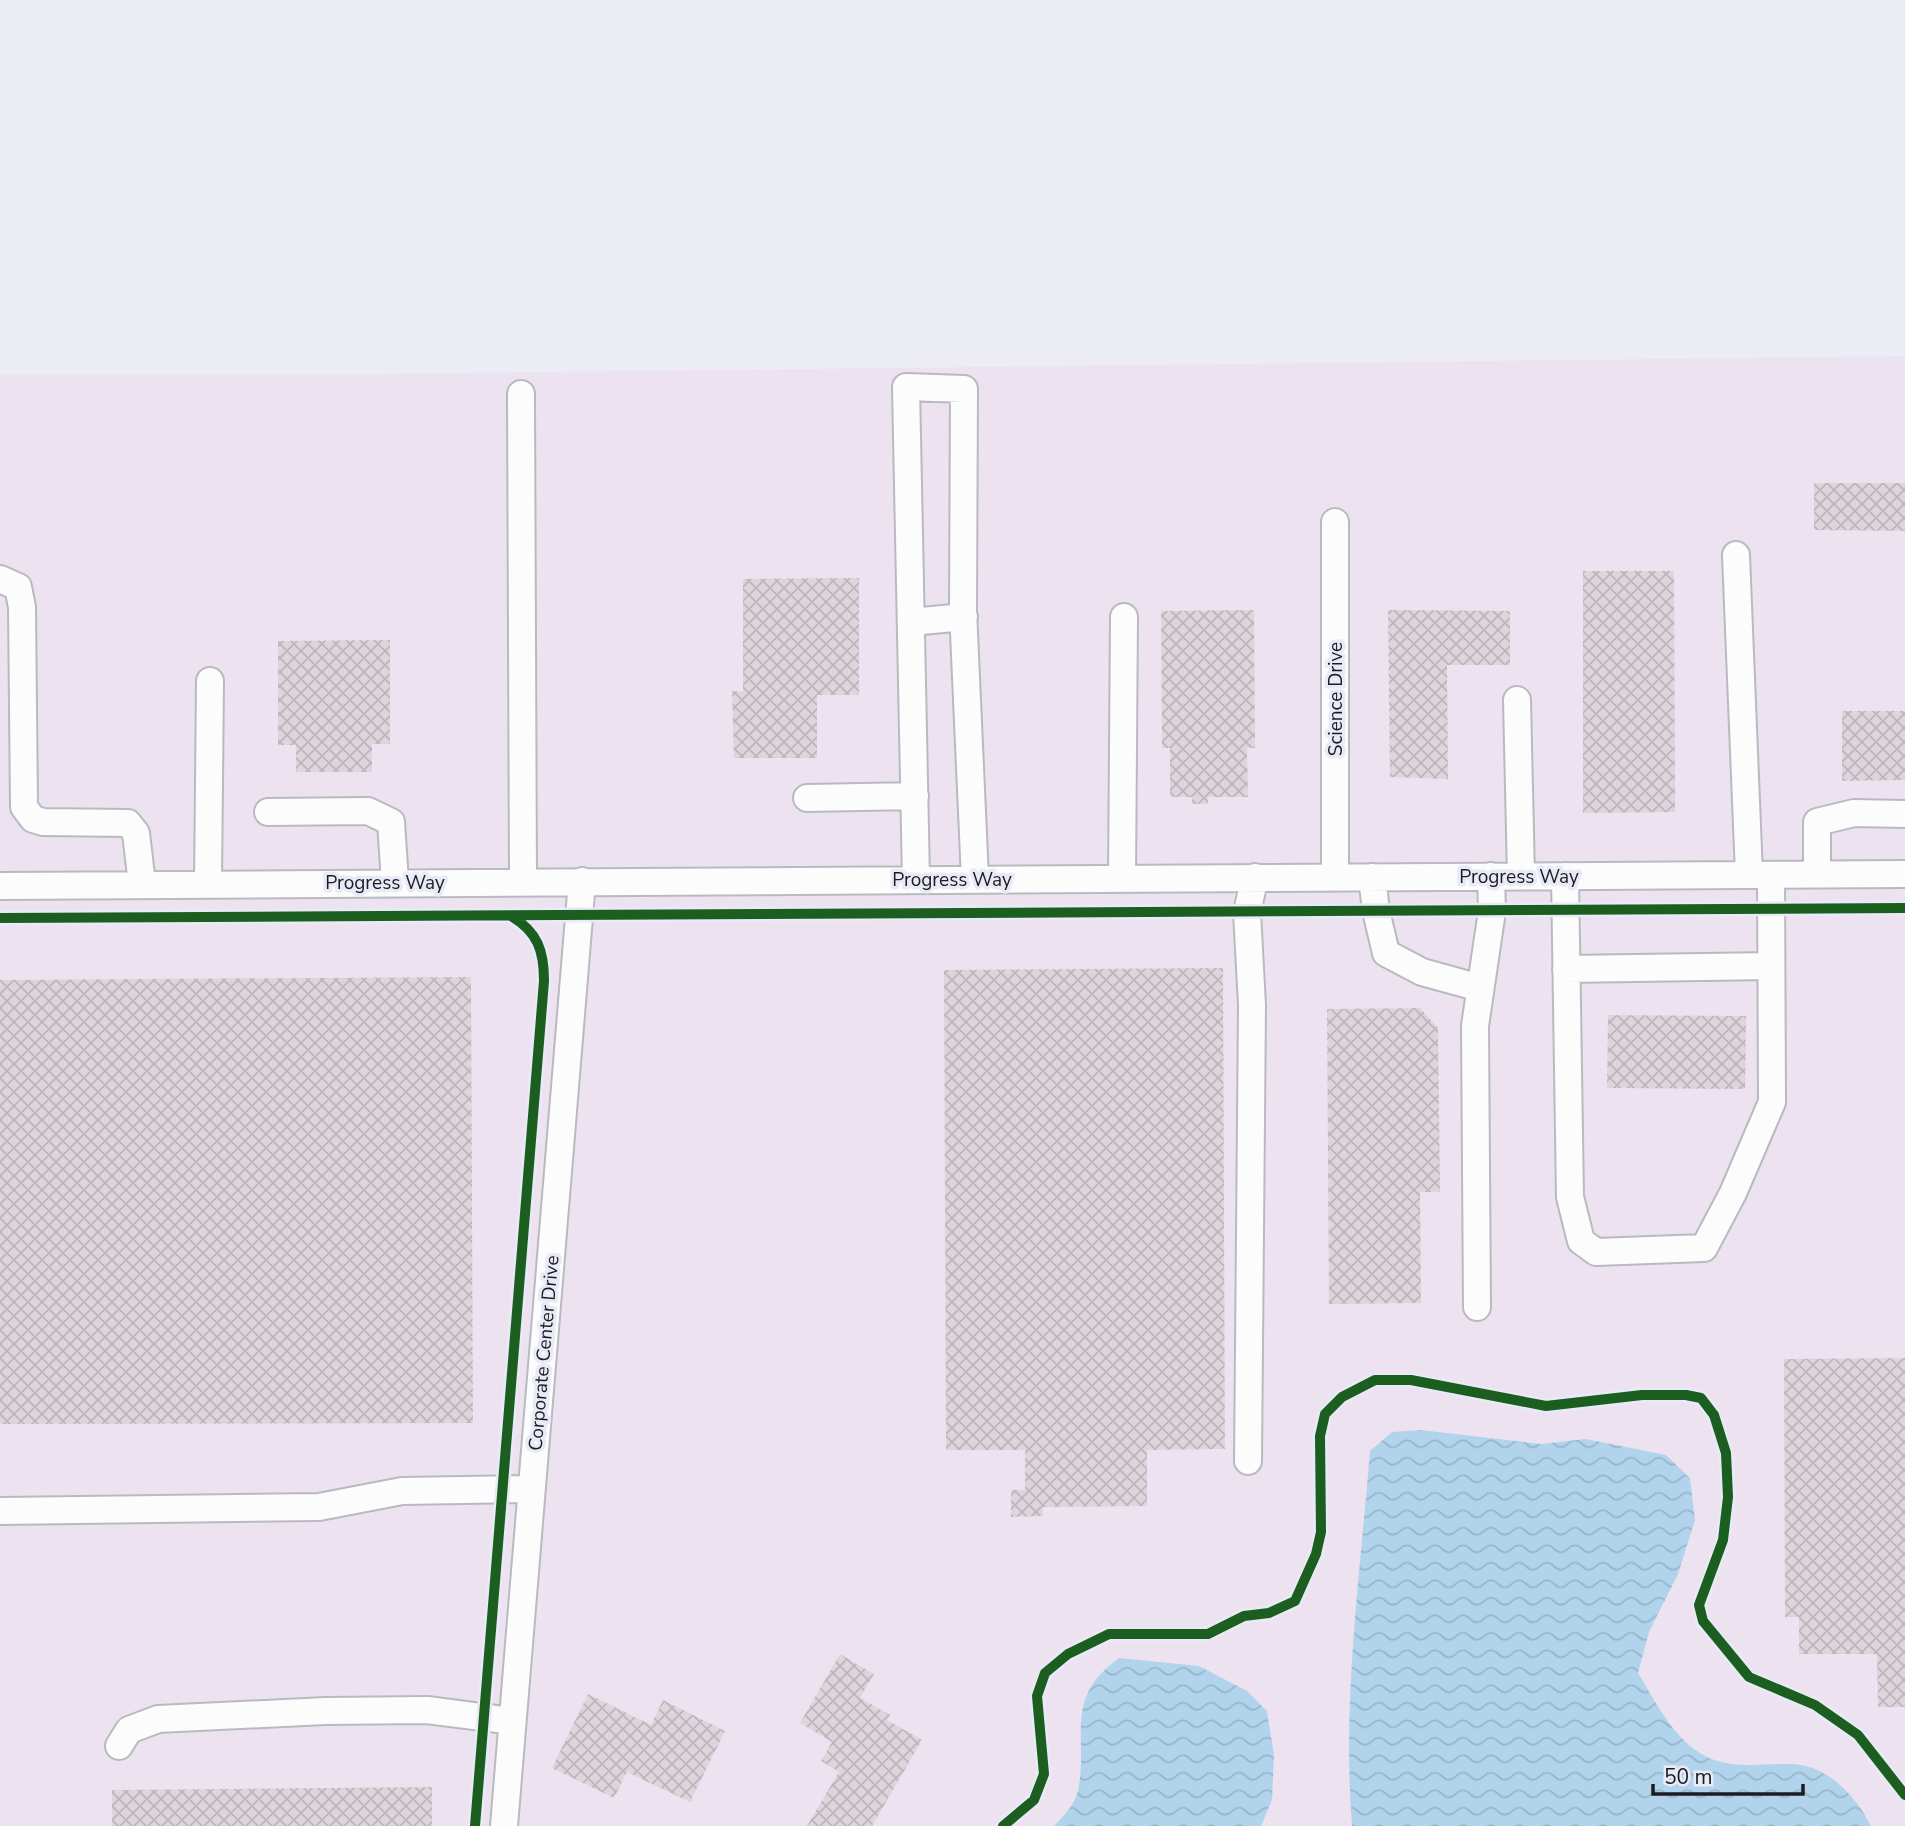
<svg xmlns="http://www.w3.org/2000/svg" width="1905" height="1826" font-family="'Nunito Sans',sans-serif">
  <defs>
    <pattern id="water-waves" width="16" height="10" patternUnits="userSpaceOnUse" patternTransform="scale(1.75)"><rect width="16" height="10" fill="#b1d4ec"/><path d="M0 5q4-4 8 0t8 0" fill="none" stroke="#98b5ca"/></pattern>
    <pattern id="building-cross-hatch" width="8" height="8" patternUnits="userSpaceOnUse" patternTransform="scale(1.75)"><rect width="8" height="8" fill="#ded4db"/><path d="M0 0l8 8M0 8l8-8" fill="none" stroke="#beb5bc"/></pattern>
  </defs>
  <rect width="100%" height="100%" fill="#ecedf4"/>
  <path fill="#ede3f0" d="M 1905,356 L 1905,1826 L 0,1826 L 0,374 L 369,374 Z"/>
  <path fill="url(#water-waves)" d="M 1421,1430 L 1541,1444 L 1586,1439 L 1666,1455 L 1690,1478 L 1695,1520 L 1678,1574 L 1649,1632 L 1638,1673 C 1656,1702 1673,1739 1705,1756 C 1733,1770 1761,1763 1790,1764 C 1827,1764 1856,1796 1871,1826 L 1352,1826 C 1342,1702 1360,1575 1370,1451 L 1392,1432 Z
    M 1119,1658 L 1199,1666 L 1247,1691 L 1267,1711 L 1274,1755 L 1272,1800 L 1261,1826 L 1054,1826 C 1063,1817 1075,1804 1078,1791 C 1089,1737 1062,1699 1119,1658 Z"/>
  <path fill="url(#building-cross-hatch)" d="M 1814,483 L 1905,483 L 1905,531 L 1814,530 Z
    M 1583,571 L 1674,571 L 1675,812 L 1583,813 Z
    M 859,578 L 859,695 L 817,695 L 817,758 L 734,758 L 732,691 L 743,692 L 743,579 Z
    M 1254,610 L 1255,748 L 1247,748 L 1248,797 L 1208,797 L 1208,804 L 1192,804 L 1192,797 L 1170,797 L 1170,748 L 1162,748 L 1161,611 Z
    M 1388,610 L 1510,611 L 1510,665 L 1447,665 L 1448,779 L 1390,777 Z
    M 390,640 L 390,744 L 372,744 L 372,772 L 296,772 L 296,745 L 278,745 L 278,641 Z
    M 1842,711 L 1905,711 L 1905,780 L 1842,781 Z
    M 1223,968 L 1225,1449 L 1147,1450 L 1147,1506 L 1043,1507 L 1043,1516 L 1011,1517 L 1011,1490 L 1025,1490 L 1025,1450 L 946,1450 L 944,970 Z
    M 471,977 L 473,1423 L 0,1424 L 0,980 Z
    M 1420,1008 L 1438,1028 L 1440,1192 L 1420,1192 L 1421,1303 L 1329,1304 L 1327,1009 Z
    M 1608,1015 L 1746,1016 L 1745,1089 L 1607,1088 Z
    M 1905,1358 L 1905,1707 L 1878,1707 L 1877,1654 L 1799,1654 L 1799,1617 L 1785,1617 L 1784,1359 Z
    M 840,1654 L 874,1674 L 860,1698 L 890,1715 L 887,1720 L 922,1740 L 872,1826 L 807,1826 L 839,1772 L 821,1761 L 832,1742 L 800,1723 Z
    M 588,1694 L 651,1725 L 663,1700 L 725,1731 L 690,1802 L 627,1772 L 614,1798 L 552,1768 Z
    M 432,1787 L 432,1826 L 112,1826 L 112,1790 Z"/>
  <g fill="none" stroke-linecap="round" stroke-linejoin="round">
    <defs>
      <path id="minor" d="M 521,394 L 523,881
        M 1736,555 L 1749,875
        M 0,579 L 18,587 L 22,607 L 24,807 L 33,819 L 43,822 L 128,823 L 136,833 L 142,884
        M 911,622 L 964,617
        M 1517,700 L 1521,876
        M 807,798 L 915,796
        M 268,812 L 368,811 L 391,822 L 395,882
        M 1817,874 L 1817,822 L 1854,813 L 1905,814
        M 1565,876 L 1570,1197 L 1581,1241 L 1596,1252 L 1704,1248 L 1733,1193 L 1772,1102 L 1771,875
        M 1335,877 L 1335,522
        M 1372,877 L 1376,911 L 1386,953 L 1422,972 L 1480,988
        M 1122,878 L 1124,617
        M 916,879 L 906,387 L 964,389 L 963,610 L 975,879
        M 208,883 L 210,681
        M 0,886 L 1905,874
        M 1566,969 L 1771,966
        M 1477,1307 L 1475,1026 L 1492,911 L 1491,876
        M 1248,1461 L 1252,1005 L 1247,912 L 1255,877
        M 0,1511 L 319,1507 L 402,1491 L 531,1489
        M 119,1746 L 129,1730 L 158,1719 L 325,1711 L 427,1710 L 512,1721
        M 504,1826 L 582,881"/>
    </defs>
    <use href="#minor" stroke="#b9babf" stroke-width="30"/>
    <use href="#minor" stroke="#fcfcfd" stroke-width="26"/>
    <defs>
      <path id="cycleway" d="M 0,918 L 1905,908
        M 475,1826 L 544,981 C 544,951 538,932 511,916
        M 1003,1826 L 1034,1800 L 1044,1774 L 1037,1696 L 1045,1673 L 1068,1654 L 1109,1634 L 1208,1634 L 1244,1616 L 1269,1613 L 1295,1601 L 1316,1554 L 1321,1532 L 1320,1436 L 1325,1414 L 1342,1397 L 1375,1380 L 1411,1380 L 1546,1406 L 1642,1395 L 1686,1395 L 1701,1398 L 1714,1415 L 1726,1453 L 1728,1497 L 1723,1540 L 1699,1605 L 1703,1621 L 1749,1677 L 1815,1705 L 1858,1735 L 1905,1795"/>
    </defs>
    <use href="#cycleway" stroke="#e9eaf7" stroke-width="15"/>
    <use href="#cycleway" stroke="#1b5e20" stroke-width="10"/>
  </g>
  <g text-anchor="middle" stroke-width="7" stroke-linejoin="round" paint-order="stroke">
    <g font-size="19" fill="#1c1c20" stroke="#e9eaf7">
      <text transform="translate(1335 699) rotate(-90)" y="7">Science Drive</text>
      <text x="1519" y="883">Progress Way</text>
      <text x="952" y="886">Progress Way</text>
      <text x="385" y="889">Progress Way</text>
      <text transform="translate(543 1353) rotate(-85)" y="7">Corporate Center Drive</text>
    </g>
  </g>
  <path d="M1653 1784v10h150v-10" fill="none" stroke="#1c1c20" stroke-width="3.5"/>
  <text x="1664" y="1784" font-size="21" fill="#1c1c20" stroke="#e9eaf7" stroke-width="5" paint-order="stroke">50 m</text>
</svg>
